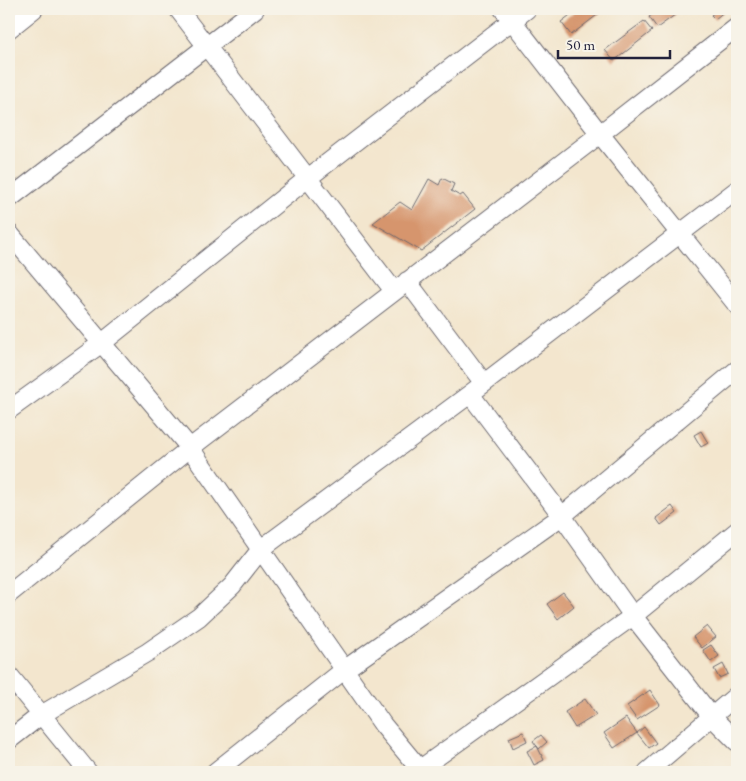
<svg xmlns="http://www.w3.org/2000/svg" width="746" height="781" font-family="'EB Garamond',serif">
  <rect width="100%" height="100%" fill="#f7f3e8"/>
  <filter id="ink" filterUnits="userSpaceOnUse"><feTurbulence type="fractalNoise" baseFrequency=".02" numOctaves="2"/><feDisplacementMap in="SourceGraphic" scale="10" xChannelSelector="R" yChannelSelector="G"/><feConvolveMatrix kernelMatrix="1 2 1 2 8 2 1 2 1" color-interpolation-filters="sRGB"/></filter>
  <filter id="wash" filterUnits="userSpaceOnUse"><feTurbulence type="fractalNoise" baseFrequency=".0096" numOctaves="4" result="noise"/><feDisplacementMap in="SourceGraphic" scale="20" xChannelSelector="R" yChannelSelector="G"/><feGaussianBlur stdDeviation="1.12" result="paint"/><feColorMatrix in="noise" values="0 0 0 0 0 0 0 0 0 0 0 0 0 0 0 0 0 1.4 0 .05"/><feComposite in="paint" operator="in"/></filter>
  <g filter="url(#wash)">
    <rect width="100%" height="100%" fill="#f3e6ce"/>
    <g id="blocks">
      <path fill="#d6956d" d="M 578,9 L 605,9 L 571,35 L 561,22 Z
        M 660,9 L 683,9 L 657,28 L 649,17 Z
        M 719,9 L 726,10 L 715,19 L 711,15 Z
        M 644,21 L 652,31 L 614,61 L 605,50 Z
        M 442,178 L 454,184 L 451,191 L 460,196 L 463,194 L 475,209 L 421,251 L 373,223 L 400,202 L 412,210 L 429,179 L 439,185 Z
        M 701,431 L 708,443 L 701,447 L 694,435 Z
        M 672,506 L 677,513 L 661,525 L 656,518 Z
        M 563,592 L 574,606 L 558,619 L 547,604 Z
        M 707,626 L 716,637 L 702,648 L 693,637 Z
        M 711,645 L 719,656 L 711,662 L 703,650 Z
        M 723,664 L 728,674 L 719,678 L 714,669 Z
        M 650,690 L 660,705 L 637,720 L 627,706 Z
        M 585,699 L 596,715 L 575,728 L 565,712 Z
        M 626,718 L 637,733 L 614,748 L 604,733 Z
        M 644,727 L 656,743 L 649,748 L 637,733 Z
        M 523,732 L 527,741 L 513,748 L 509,738 Z
        M 541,735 L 547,742 L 539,749 L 533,741 Z
        M 537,746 L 544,760 L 534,765 L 527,751 Z"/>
    </g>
  </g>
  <g filter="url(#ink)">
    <use href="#blocks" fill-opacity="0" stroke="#6b676e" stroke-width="1"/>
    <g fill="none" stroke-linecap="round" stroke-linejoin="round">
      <defs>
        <path id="minor" d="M 178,9 L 394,291
          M 503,9 L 600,134 L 737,305
          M 9,29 L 34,9
          M 9,199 L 255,9
          M 9,233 L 190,448 L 383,725 L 422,772
          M 407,281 L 483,382
          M 470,394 L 562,516 L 633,616 L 712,717 L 737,742
          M 9,410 L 102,343 L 308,178 L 527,9
          M 9,594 L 190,448 L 600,134 L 737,27
          M 9,675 L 88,772
          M 9,740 L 41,715 L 148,652 L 199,617 L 232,586 L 261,549 L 470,394 L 737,190
          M 215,772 L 344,670 L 562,516 L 737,370
          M 416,772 L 633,616 L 737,531
          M 647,772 L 737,695"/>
      </defs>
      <use href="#minor" stroke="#6b676e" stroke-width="20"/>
      <use href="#minor" stroke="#fff" stroke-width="18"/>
    </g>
  </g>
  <rect width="746" height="781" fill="none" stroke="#f7f3e8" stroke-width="30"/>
  <path d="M558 50v8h112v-8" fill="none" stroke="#22223b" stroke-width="2.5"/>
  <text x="566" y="50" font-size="15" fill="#22223b" stroke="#f7f3e8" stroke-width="4" paint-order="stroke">50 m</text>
</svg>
